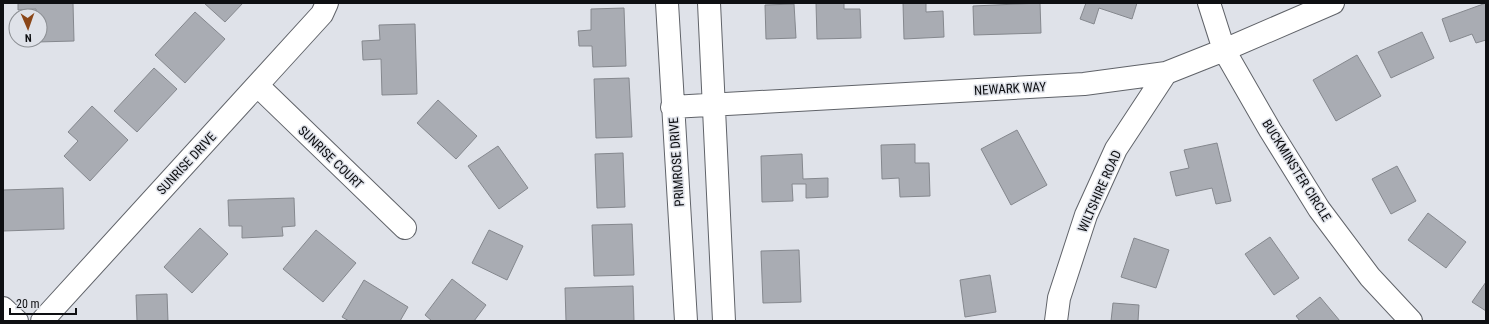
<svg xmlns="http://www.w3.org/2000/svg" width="1489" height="324" font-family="'Roboto Condensed',sans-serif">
  <rect width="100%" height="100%" fill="#dfe2e9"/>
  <path fill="#a9acb3" stroke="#85888e" d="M 18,3 L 73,3 L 74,41 L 37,42 L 37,40 L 40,40 L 40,16 L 36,16 L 36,9 L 18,10 Z
    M 204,3 L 243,3 L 225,22 Z
    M 816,3 L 844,3 L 844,9 L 860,9 L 861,38 L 817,39 Z
    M 903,3 L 926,3 L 926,12 L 943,11 L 944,37 L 904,39 Z
    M 1040,3 L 1041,33 L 974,35 L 973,6 Z
    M 1086,3 L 1137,3 L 1132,19 L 1099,8 L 1094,24 L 1080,19 Z
    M 1486,3 L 1486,40 L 1476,43 L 1472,34 L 1450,42 L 1442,19 Z
    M 794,4 L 796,38 L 766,39 L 765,5 Z
    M 624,8 L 626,66 L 593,67 L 592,46 L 579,46 L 578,31 L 591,30 L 591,9 Z
    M 195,12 L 225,39 L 185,83 L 155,55 Z
    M 415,24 L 417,94 L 382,95 L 381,59 L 363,60 L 362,41 L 380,40 L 379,25 Z
    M 1422,32 L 1434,58 L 1391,78 L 1378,52 Z
    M 1357,55 L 1381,96 L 1336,121 L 1313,80 Z
    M 154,68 L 177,89 L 137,132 L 114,111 Z
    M 629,78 L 632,137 L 596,138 L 594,79 Z
    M 438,100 L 477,136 L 456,159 L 417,123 Z
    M 92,106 L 128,140 L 90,181 L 64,156 L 78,141 L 68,132 Z
    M 1017,130 L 1047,185 L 1011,205 L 981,149 Z
    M 1217,143 L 1231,201 L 1216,204 L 1212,188 L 1176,196 L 1170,172 L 1189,168 L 1184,150 Z
    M 915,144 L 915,163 L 929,163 L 930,196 L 900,197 L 899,178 L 882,179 L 881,145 Z
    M 498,146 L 528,188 L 499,209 L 468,166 Z
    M 623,153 L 625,207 L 597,208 L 595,154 Z
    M 802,154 L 803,179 L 828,178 L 828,197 L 806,198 L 806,184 L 792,184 L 793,201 L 762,202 L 761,156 Z
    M 1397,166 L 1416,201 L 1391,214 L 1372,179 Z
    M 63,188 L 64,229 L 3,231 L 3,190 Z
    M 294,198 L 295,226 L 282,227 L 283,236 L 242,238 L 242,226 L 229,226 L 228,200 Z
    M 1428,213 L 1466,242 L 1446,268 L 1408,240 Z
    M 632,224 L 634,275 L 594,276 L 592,225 Z
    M 200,228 L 228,254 L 192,293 L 164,267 Z
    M 316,230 L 356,263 L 323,302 L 283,269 Z
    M 489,230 L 523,246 L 507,280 L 472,263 Z
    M 1270,237 L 1299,278 L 1274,295 L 1245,254 Z
    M 1134,238 L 1169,250 L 1156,288 L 1121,277 Z
    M 799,250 L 801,302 L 763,303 L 761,251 Z
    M 990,275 L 996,312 L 965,317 L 960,280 Z
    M 452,279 L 486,305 L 474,321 L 432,321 L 425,315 Z
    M 364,280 L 408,307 L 400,321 L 349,321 L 342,317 Z
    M 1486,282 L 1486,311 L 1472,302 Z
    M 633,286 L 634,321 L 566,321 L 565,288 Z
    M 167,294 L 168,321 L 137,321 L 136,295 Z
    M 1320,297 L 1340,321 L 1300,321 L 1296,316 Z
    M 1113,303 L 1139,305 L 1138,321 L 1111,321 Z"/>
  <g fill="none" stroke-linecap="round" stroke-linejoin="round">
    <defs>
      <path id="street" d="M 667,3 L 686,321
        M 709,3 L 724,321
        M 1209,3 L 1224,50 L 1270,130 L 1319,209 L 1370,277 L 1411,321
        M 258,86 L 405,228
        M 672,107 L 1084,84 L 1166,73 L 1224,50 L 1333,3
        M 3,308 L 17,321
        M 42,321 L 322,14 L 327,3
        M 1056,321 L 1059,298 L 1086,215 L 1116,149 L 1166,73"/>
    </defs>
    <use href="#street" stroke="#606369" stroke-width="24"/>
    <use href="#street" stroke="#fff" stroke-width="22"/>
  </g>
  <g text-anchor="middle" stroke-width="3" stroke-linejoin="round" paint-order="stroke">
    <g font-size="13" fill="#0e0f12" stroke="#dfe2e9">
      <text transform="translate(1010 88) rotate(-3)" y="5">NEWARK WAY</text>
      <text transform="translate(331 157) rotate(44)" y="5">SUNRISE COURT</text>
      <text transform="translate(676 162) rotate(-94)" y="5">PRIMROSE DRIVE</text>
      <text transform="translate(186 163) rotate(-47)" y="5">SUNRISE DRIVE</text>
      <text transform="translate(1297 170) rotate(58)" y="5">BUCKMINSTER CIRCLE</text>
      <text transform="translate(1099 191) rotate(-66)" y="5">WILTSHIRE ROAD</text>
    </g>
  </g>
  <rect width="1489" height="324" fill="none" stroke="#0e0f12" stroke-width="8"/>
  <g transform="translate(28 28) rotate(178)"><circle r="19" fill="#dfe2e9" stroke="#8b8e93"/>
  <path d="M0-3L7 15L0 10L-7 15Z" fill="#8a4618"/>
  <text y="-6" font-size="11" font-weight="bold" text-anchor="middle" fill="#0e0f12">N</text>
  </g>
  <path d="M10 308v6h66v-6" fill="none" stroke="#0e0f12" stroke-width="2"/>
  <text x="16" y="308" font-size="12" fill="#0e0f12" stroke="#dfe2e9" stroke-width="3" paint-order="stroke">20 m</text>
</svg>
